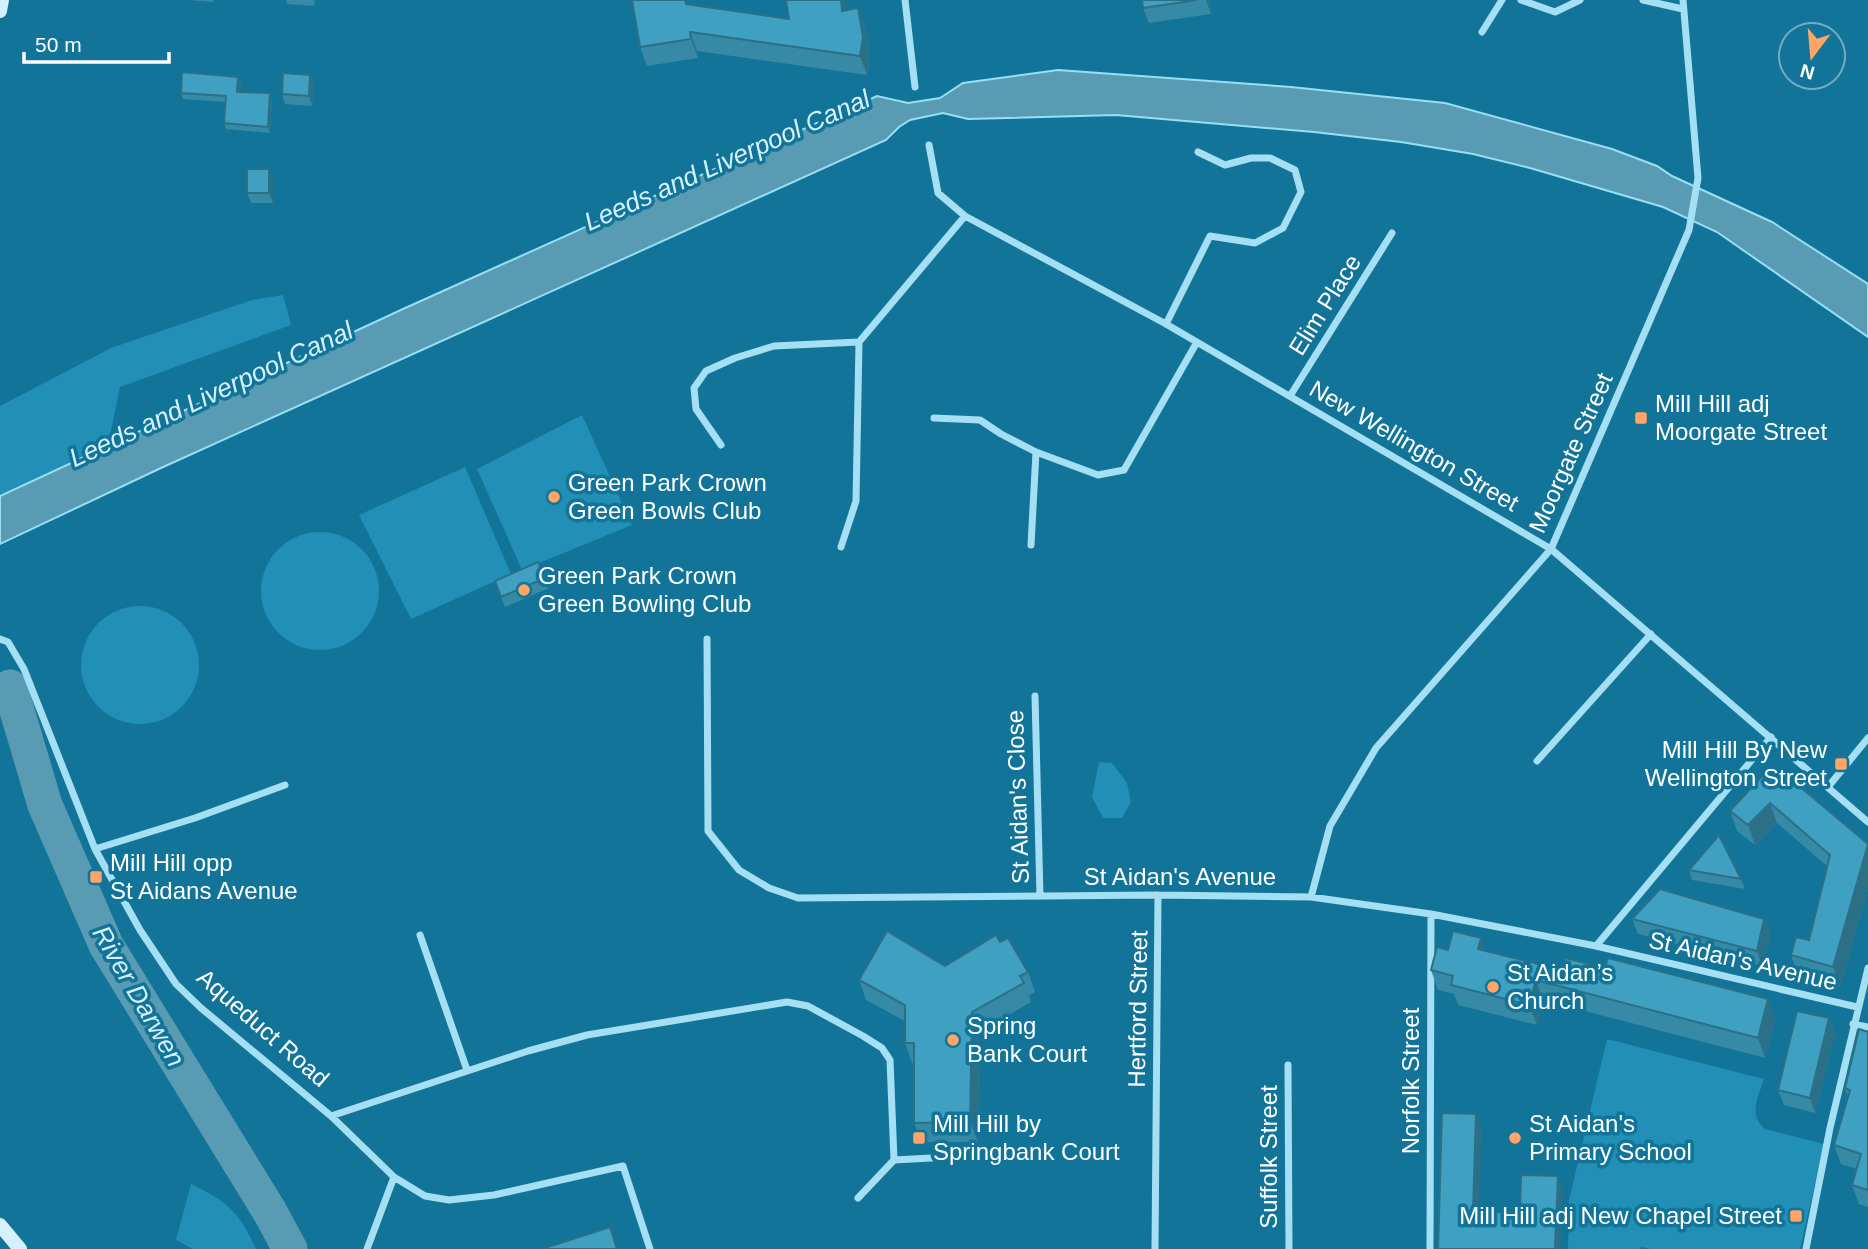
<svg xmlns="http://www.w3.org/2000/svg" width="1868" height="1249" font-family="Arial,sans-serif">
  <rect width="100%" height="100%" fill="#127498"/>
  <path fill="#218fb6" d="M 283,295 L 291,325 L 120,387 L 108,445 L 0,496 L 0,406 L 111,348 L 252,300 Z
    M 582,415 L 632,525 L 522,570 L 477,469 Z
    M 465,467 L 511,574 L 411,619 L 359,515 Z
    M261 591a59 59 0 1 1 118 0a59 59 0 1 1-118 0Z
    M81 665a59 59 0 1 1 118 0a59 59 0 1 1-118 0Z
    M 1099,762 L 1112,763 L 1127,783 L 1131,802 L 1122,818 L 1103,818 L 1092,797 Z
    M 1607,1039 L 1764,1079 C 1758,1098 1748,1114 1765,1129 L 1824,1144 L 1800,1249 L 1650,1249 L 1642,1247 L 1639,1249 L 1568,1249 L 1569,1200 Z
    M 191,1184 C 228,1202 239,1212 256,1249 L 193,1249 L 176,1240 Z"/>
  <path fill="#599bb2" stroke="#96dff6" stroke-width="2" d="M 1058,70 L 1291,87 L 1445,103 L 1612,149 L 1657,166 L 1672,176 L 1772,222 L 1868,284 L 1868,337 L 1717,232 L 1663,207 L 1530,168 L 1473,154 L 1401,142 L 1314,132 L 1116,115 L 968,119 L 943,113 L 910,120 L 899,127 L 886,140 L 161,468 L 0,544 L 0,496 L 403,309 L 877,96 L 908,103 L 940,98 L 963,83 Z"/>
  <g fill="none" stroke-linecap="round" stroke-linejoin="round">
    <path stroke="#599bb2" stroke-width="35" d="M 10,687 L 45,805 L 106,945 L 270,1212 L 290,1249"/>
    <path stroke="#a4dff3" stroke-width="7" d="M 905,0 L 915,87
      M 1521,0 L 1555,12 L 1580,0
      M 1643,0 L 1683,9
      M 1482,32 L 1502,0
      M 929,145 L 938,193 L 965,216 L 1166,324 L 1551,549 L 1868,822
      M 1166,324 L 1210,236 L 1255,243 L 1283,228 L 1301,192 L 1295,170 L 1270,158 L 1251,158 L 1225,165 L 1198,152
      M 1290,396 L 1392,233
      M 934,418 L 980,420 L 1001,434 L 1036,452 L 1098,475 L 1124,470 L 1197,342
      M 721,445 L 696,409 L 694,388 L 706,371 L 735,358 L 774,346 L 859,342
      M 1031,545 L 1036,452
      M 841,547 L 856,501 L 859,342 L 965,216
      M 0,639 L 8,642 L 24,669 L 95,849 L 140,930 L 176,984 L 201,1008 L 331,1116 L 394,1177 L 425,1196 L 449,1200 L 494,1195 L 623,1166 L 650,1249
      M 707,639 L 708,831 L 739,870 L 769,888 L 798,898 L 1158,895 L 1311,897 L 1431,914 L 1596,946 L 1857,1007
      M 1035,696 L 1040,896
      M 1537,761 L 1651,634
      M 1828,787 L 1868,738
      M 95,849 L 195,818 L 285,785
      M 1311,897 L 1330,826 L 1376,748 L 1551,549 L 1689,230 L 1698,178 L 1683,0
      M 420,935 L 467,1070
      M 1596,946 L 1771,737
      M 1853,1024 L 1868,1027
      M 1288,1065 L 1289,1249
      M 331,1116 L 528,1051 L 587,1035 L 787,1002 L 808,1006 L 863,1036 L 882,1048 L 890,1060 L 894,1160 L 858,1198
      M 894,1160 L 987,1155
      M 367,1249 L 394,1177
      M 1155,1249 L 1158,895
      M 1430,1249 L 1431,914
      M 1806,1249 L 1830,1128 L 1868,968"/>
    <path stroke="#d4f2fd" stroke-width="14" d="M 0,11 L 2,0
      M 0,1225 L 20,1249"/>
  </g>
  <path fill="#368aa6" d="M 189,0 L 214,0 L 213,2 Z
    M 286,0 L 315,0 L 314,6 L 287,4 Z
    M 1142,0 L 1209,0 L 1211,14 L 1149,23 L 1143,8 Z
    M 689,4 L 789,19 L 858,8 L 865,27 L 870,56 L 867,75 L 697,51 L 698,58 L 647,66 L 640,47 Z
    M 310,75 L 314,85 L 312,106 L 285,104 L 282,94 Z
    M 238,77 L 241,83 L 240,92 L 270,93 L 272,99 L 270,133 L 226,129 L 224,123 L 225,102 L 183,99 L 181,93 Z
    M 273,179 L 273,203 L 251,203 L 247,193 Z
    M 545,578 L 549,588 L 505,607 L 495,581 Z
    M 1773,764 L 1868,844 L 1868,889 L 1840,987 L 1798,975 L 1791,955 L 1809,940 L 1827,866 L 1777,823 L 1755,845 L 1737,831 L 1730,811 Z
    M 1689,870 L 1741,879 L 1745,889 L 1692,880 Z
    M 1632,919 L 1764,919 L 1770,934 L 1762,966 L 1638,934 Z
    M 1000,942 L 1028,972 L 1035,992 L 1029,995 L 1031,1002 L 979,1032 L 978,1142 L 921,1142 L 914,1123 L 914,1063 L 912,1063 L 905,1043 L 905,1021 L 866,1000 L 859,980 L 945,966 Z
    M 1448,950 L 1486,951 L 1562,970 L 1775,1019 L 1765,1058 L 1543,1000 L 1537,1025 L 1458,1005 L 1454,994 L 1438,990 L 1431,970 Z
    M 1829,1018 L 1835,1033 L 1815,1113 L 1784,1105 L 1778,1090 Z
    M 1868,1032 L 1868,1207 L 1859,1204 L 1852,1185 L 1857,1169 L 1841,1164 L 1834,1145 L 1848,1097 L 1845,1088 Z"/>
  <path fill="#2c7087" d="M 841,0 L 845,0 L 849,30 L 842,11 Z
    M 1206,0 L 1209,0 L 1211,14 Z
    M 858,8 L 865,27 L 870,56 L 867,75 L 860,56 Z
    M 690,32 L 697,51 L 698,58 L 691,39 Z
    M 310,75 L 314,85 L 312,106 L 309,96 Z
    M 238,77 L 241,83 L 240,98 L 237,92 Z
    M 270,93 L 272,99 L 270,133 L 268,127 Z
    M 269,169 L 273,179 L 273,203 L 269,193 Z
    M 1770,803 L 1777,823 L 1755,845 L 1748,825 Z
    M 1868,844 L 1868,889 L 1840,987 L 1833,967 Z
    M 1764,919 L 1770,934 L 1762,966 L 1757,951 Z
    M 1481,938 L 1488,958 L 1478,949 Z
    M 1536,980 L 1543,1000 L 1537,1025 L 1529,1005 Z
    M 1768,999 L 1775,1019 L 1765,1058 L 1758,1038 Z
    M 972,1012 L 979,1032 L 978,1142 L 970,1122 Z
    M 1829,1018 L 1835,1033 L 1815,1113 L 1810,1098 Z
    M 1476,1114 L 1482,1129 L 1478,1226 L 1473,1211 Z
    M 1558,1176 L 1563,1191 L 1561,1249 L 1555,1249 Z"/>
  <path fill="#3fa0c1" stroke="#2c7087" stroke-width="2" d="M 632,0 L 685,0 L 686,4 L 789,19 L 786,0 L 841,0 L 842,11 L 858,8 L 863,37 L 860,56 L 690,32 L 691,39 L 640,47 Z
    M 1142,0 L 1197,0 L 1143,8 Z
    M 182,72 L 238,77 L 237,92 L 270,93 L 268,127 L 224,123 L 226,96 L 181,93 Z
    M 283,73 L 310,75 L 309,96 L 282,94 Z
    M 247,169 L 269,169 L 269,193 L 247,193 Z
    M 538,562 L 545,578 L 501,597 L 495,581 Z
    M 1773,764 L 1868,844 L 1833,967 L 1791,955 L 1796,937 L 1809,940 L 1830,855 L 1770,803 L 1748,825 L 1730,811 Z
    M 1719,835 L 1741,879 L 1689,870 Z
    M 1660,889 L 1764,919 L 1757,951 L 1632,919 Z
    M 887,931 L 945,966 L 996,935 L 1000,942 L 1008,938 L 1028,972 L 1020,976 L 1024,983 L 972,1012 L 970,1122 L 914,1123 L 914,1043 L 905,1043 L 905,1005 L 859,980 Z
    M 1453,931 L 1481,938 L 1478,949 L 1562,970 L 1565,958 L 1605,968 L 1608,958 L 1768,999 L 1758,1038 L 1536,980 L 1529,1005 L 1451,985 L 1453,976 L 1431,970 L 1437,947 L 1448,950 Z
    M 1797,1011 L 1829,1018 L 1810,1098 L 1778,1090 Z
    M 1859,1029 L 1868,1032 L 1868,1190 L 1852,1185 L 1861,1154 L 1834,1145 L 1850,1090 L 1845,1088 Z
    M 1442,1113 L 1476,1114 L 1473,1211 L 1520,1213 L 1521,1175 L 1558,1176 L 1555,1249 L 1438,1249 Z
    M 610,1227 L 617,1249 L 542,1249 Z"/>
  <g fill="#ffa667" stroke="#127498" stroke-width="2.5">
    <rect x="1634" y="411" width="14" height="14" rx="3.5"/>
    <circle cx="554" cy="497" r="7"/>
    <circle cx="524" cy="590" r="7"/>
    <rect x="1834" y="757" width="14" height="14" rx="3.5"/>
    <rect x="89" y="870" width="14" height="14" rx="3.5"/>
    <circle cx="1493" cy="987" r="7"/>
    <circle cx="953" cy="1040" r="7"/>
    <rect x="912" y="1131" width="14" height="14" rx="3.5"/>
    <circle cx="1515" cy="1138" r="7"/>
    <rect x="1789" y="1209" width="14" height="14" rx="3.5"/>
  </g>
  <g text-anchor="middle" stroke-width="7" stroke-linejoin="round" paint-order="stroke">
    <g font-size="24" fill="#fff" stroke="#127498">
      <text transform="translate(1325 305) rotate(-58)" y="8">Elim Place</text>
      <text transform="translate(1414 446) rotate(30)" y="8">New Wellington Street</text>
      <text transform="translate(1571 453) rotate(-66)" y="8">Moorgate Street</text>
      <text transform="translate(1018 797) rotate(-92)" y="8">St Aidan's Close</text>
      <text x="1180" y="885">St Aidan's Avenue</text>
      <text transform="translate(1743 961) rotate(13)" y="8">St Aidan's Avenue</text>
      <text transform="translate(1138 1009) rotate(-89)" y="8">Hertford Street</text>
      <text transform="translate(263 1028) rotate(41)" y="8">Aqueduct Road</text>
      <text transform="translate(1411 1081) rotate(-90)" y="8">Norfolk Street</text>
      <text transform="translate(1269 1157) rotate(-90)" y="8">Suffolk Street</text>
    </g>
    <g font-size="24" fill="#fff" stroke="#127498" text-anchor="start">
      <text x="1655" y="412">Mill Hill adj<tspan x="1655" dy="28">Moorgate Street</tspan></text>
      <text x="568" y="491">Green Park Crown<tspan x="568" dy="28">Green Bowls Club</tspan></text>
      <text x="538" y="584">Green Park Crown<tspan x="538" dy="28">Green Bowling Club</tspan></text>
      <text x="1827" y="758" text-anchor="end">Mill Hill By New<tspan x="1827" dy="28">Wellington Street</tspan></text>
      <text x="110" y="871">Mill Hill opp<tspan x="110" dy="28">St Aidans Avenue</tspan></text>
      <text x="1507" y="981">St Aidan’s<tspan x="1507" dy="28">Church</tspan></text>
      <text x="967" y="1034">Spring<tspan x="967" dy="28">Bank Court</tspan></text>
      <text x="933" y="1132">Mill Hill by<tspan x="933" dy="28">Springbank Court</tspan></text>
      <text x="1529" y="1132">St Aidan's<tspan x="1529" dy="28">Primary School</tspan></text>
      <text x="1782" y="1224" text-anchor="end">Mill Hill adj New Chapel Street</text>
    </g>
    <g font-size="26" font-style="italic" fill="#d4f2fc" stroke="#127498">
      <text transform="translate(727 160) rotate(-24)" y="9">Leeds and Liverpool Canal</text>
      <text transform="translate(211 394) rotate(-25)" y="9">Leeds and Liverpool Canal</text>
      <text transform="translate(139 996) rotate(60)" y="9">River Darwen</text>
    </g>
  </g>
  <g transform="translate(1812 56) rotate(196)"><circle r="33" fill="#127498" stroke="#71acc1" stroke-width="2"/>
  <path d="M0-5L12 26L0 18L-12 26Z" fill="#ffa667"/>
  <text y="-10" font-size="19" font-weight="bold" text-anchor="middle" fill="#ffffff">N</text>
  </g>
  <path d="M24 52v10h145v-10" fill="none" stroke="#ffffff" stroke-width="3.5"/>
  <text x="35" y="52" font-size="21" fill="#ffffff" stroke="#127498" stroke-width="5" paint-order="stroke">50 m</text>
</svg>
